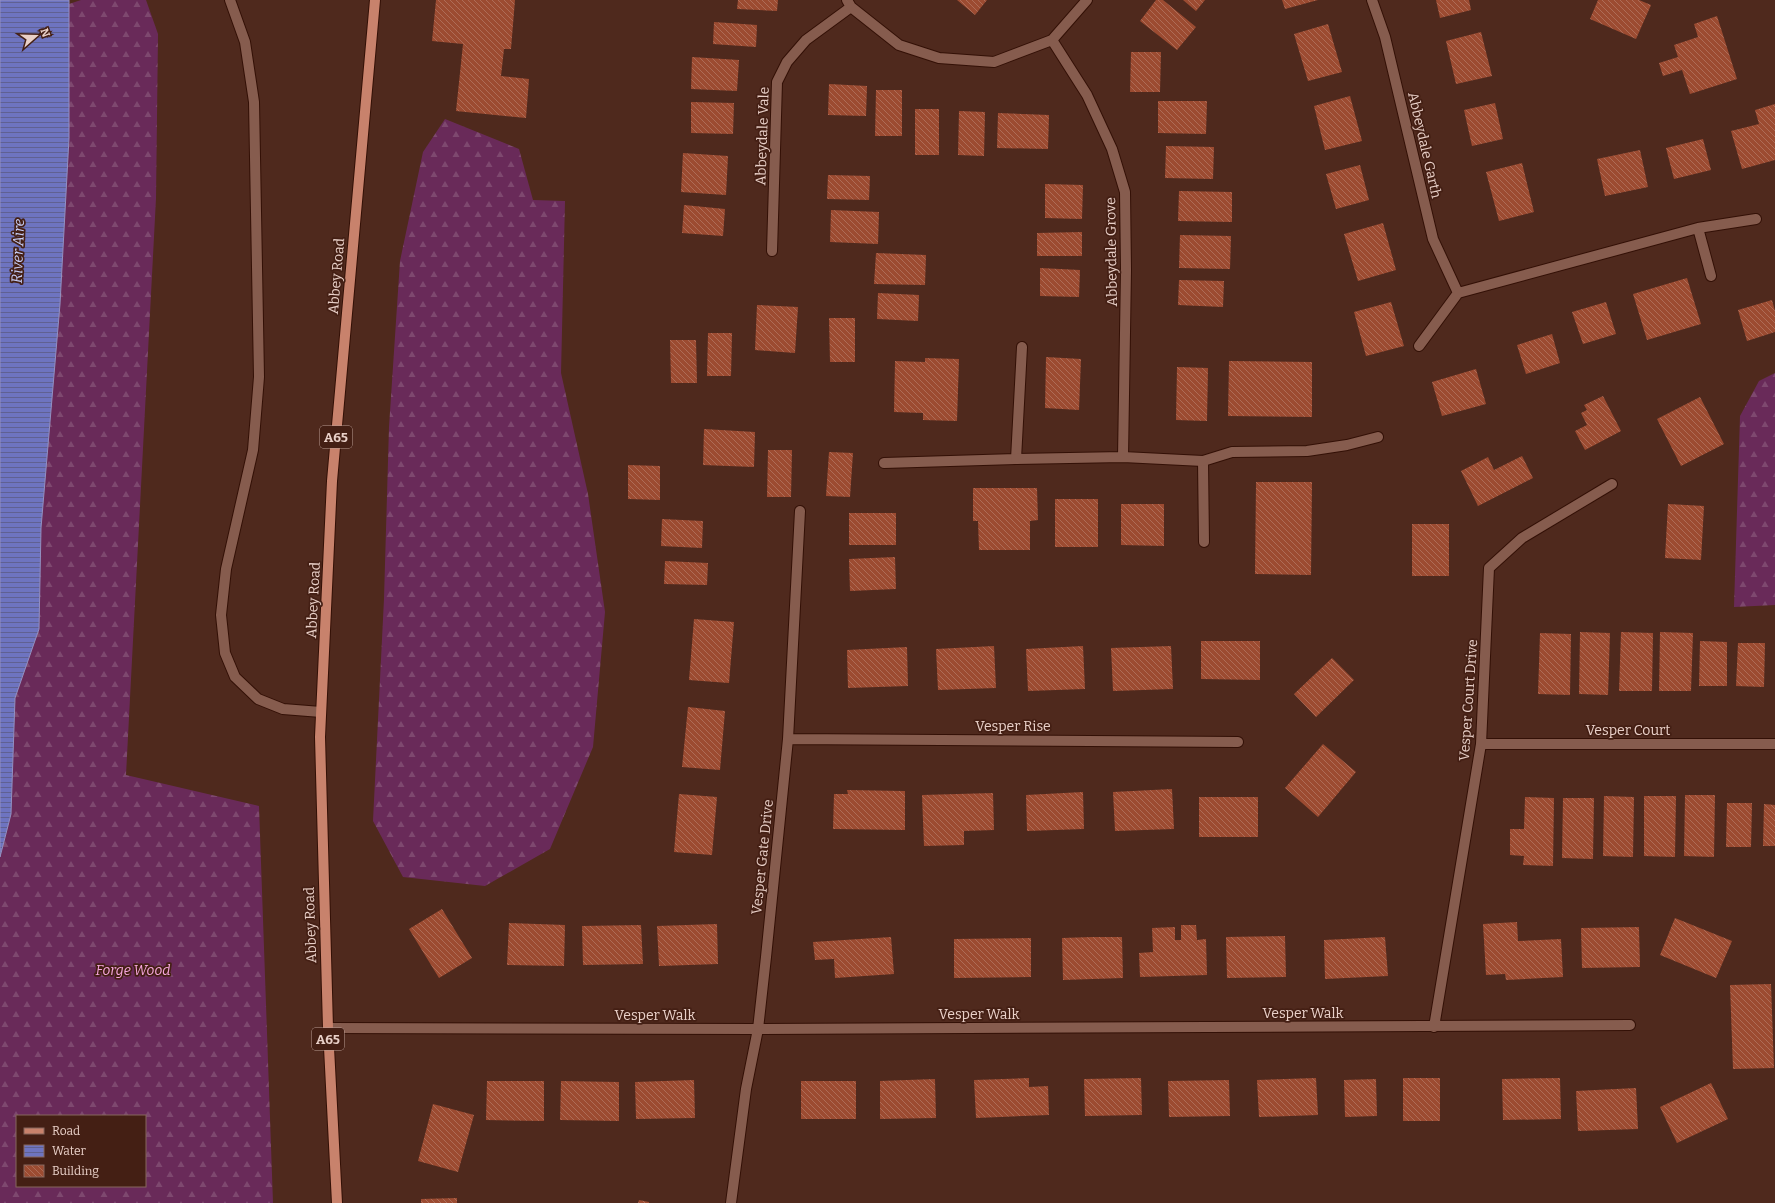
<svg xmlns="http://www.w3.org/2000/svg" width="1775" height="1203" font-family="Bitter,serif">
  <defs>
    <pattern id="forest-firs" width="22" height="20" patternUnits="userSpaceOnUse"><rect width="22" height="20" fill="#692a59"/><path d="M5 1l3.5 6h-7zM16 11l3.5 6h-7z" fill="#7e486f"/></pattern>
    <pattern id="water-rules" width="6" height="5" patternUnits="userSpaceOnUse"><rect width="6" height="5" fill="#6e74c0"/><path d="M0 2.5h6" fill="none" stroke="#606192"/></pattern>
    <pattern id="building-back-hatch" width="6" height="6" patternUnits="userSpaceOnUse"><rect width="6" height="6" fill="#9c4b31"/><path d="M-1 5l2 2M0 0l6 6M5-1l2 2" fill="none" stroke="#ae6c57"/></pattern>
  </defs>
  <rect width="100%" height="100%" fill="#4f291d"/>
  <path fill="url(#forest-firs)" fill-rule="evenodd" d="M 81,0 L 146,0 L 158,34 L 156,198 L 126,775 L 259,806 L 273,1203 L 0,1203 L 0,857 L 11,814 L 15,698 L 39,629 L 41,528 L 60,304 L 69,138 L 69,4 ZM 17,1116 L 145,1116 L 145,1186 L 17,1186 Z
    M 445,119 L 519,149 L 533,200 L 565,201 L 561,373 L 588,494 L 605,612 L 593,747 L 550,849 L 485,886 L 403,877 L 373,821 L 384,599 L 389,427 L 400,261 L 423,152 Z
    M 1775,373 L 1775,605 L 1734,607 L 1740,416 L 1759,381 Z"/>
  <path fill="url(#water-rules)" stroke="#9390c2" d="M 0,0 L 69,0 L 69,138 L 60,304 L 41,528 L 39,629 L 15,698 L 11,814 L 0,857 Z"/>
  <path fill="url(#building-back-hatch)" d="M 436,0 L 515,0 L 511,49 L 504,49 L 501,76 L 529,79 L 526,118 L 456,111 L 463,44 L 432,41 Z
    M 738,0 L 778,0 L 777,11 L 737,9 Z
    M 957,0 L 987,0 L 975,15 Z
    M 1156,0 L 1163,0 L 1196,27 L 1177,50 L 1140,21 Z
    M 1183,0 L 1205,0 L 1196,11 Z
    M 1282,0 L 1318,0 L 1285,9 Z
    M 1436,0 L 1469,0 L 1471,10 L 1440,18 Z
    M 1598,0 L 1639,0 L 1651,5 L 1636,39 L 1590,19 Z
    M 1717,16 L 1737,79 L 1690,94 L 1682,70 L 1663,76 L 1659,63 L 1678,57 L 1674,45 L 1698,37 L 1694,24 Z
    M 714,22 L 757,25 L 756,47 L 713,44 Z
    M 1328,24 L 1342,72 L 1308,81 L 1294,34 Z
    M 1481,32 L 1492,76 L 1456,84 L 1446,41 Z
    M 1131,52 L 1161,52 L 1160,92 L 1130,92 Z
    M 692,57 L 739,60 L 737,91 L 691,89 Z
    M 829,84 L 867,86 L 866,116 L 828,115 Z
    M 876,90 L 902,90 L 902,136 L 875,136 Z
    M 1350,96 L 1362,141 L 1325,150 L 1314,106 Z
    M 1158,101 L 1207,101 L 1206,134 L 1158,133 Z
    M 691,102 L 734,103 L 733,134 L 691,133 Z
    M 1495,103 L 1503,139 L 1472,146 L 1464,110 Z
    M 1775,104 L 1775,160 L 1742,169 L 1731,131 L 1759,124 L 1755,110 Z
    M 915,109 L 939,109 L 939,155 L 915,155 Z
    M 959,111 L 985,112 L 984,156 L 958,155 Z
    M 998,113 L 1049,115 L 1048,149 L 997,148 Z
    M 1703,139 L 1711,170 L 1674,179 L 1666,148 Z
    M 1166,146 L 1214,147 L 1213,179 L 1165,178 Z
    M 1640,150 L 1648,187 L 1605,196 L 1597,159 Z
    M 683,153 L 728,156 L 726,195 L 681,192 Z
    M 1522,163 L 1534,212 L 1499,221 L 1486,172 Z
    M 1360,165 L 1369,200 L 1336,209 L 1326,174 Z
    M 828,175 L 870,176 L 869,200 L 827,199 Z
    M 1045,184 L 1083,185 L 1082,219 L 1045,218 Z
    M 1179,191 L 1232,192 L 1232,222 L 1178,221 Z
    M 684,205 L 725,209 L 723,236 L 682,233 Z
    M 831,210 L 879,212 L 878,244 L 830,242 Z
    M 1383,223 L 1396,270 L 1358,281 L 1344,234 Z
    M 1082,232 L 1082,256 L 1037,256 L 1037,233 Z
    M 1180,235 L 1231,236 L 1230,269 L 1179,268 Z
    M 876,253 L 926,255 L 925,285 L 874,284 Z
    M 1040,268 L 1080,270 L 1079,297 L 1040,296 Z
    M 1687,278 L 1701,324 L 1647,340 L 1633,294 Z
    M 1179,280 L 1224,281 L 1223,307 L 1178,305 Z
    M 878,293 L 919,295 L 918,321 L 877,319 Z
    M 1772,300 L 1775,311 L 1775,332 L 1747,341 L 1738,310 Z
    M 1391,302 L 1404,346 L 1366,356 L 1354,312 Z
    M 1606,302 L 1616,334 L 1583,344 L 1572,312 Z
    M 757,305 L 798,307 L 795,353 L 755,350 Z
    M 829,318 L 855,318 L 855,362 L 830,362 Z
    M 708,333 L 732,333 L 731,376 L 707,376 Z
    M 1552,334 L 1560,363 L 1526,374 L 1517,345 Z
    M 670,340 L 696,340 L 697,383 L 671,383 Z
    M 1046,357 L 1081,359 L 1079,410 L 1045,408 Z
    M 925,358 L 959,359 L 957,421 L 923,420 L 923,413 L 894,412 L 895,361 L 925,362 Z
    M 1229,361 L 1312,362 L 1312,417 L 1228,416 Z
    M 1177,367 L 1208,368 L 1207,421 L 1176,420 Z
    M 1476,369 L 1486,404 L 1442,416 L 1432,382 Z
    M 1603,396 L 1621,431 L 1585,450 L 1575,431 L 1587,425 L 1581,413 L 1587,410 L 1584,405 Z
    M 1700,397 L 1724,444 L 1681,466 L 1657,419 Z
    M 704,429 L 755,432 L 754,467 L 703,465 Z
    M 768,450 L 792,450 L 791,497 L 767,497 Z
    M 829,452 L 853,453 L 850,497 L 826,496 Z
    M 1522,456 L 1533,478 L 1478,506 L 1461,471 L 1488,457 L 1494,470 Z
    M 628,465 L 660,466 L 660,500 L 628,499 Z
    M 1256,482 L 1312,482 L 1311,575 L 1255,574 Z
    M 973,488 L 1037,488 L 1038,520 L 1030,521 L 1030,550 L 979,550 L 978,521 L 973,521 Z
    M 1055,499 L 1098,499 L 1098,547 L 1055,547 Z
    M 1121,504 L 1164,504 L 1164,546 L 1121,545 Z
    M 1668,504 L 1704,506 L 1701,560 L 1665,558 Z
    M 849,513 L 896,513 L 896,545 L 849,545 Z
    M 662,519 L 703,521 L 702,548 L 661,546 Z
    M 1412,524 L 1449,524 L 1449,576 L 1412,576 Z
    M 895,557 L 896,589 L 850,591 L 849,559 Z
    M 665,561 L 708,563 L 707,585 L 664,584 Z
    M 694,619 L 734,622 L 729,683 L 689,680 Z
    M 1580,632 L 1610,633 L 1608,695 L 1579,694 Z
    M 1621,632 L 1653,633 L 1652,691 L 1619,691 Z
    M 1660,632 L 1693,633 L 1691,691 L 1659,691 Z
    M 1540,633 L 1571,634 L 1570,695 L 1538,694 Z
    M 1201,641 L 1260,641 L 1260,680 L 1201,679 Z
    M 1700,641 L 1727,642 L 1727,686 L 1699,686 Z
    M 1738,643 L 1765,643 L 1764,687 L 1736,686 Z
    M 994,646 L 996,688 L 938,690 L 936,649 Z
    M 1083,646 L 1085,689 L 1028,691 L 1026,649 Z
    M 1171,646 L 1173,689 L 1113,691 L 1111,648 Z
    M 907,647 L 908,686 L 848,688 L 847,650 Z
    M 1332,658 L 1354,680 L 1316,717 L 1294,694 Z
    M 688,707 L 725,711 L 720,770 L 682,767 Z
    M 1323,744 L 1356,772 L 1318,817 L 1285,788 Z
    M 1172,789 L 1174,829 L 1115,831 L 1113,792 Z
    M 847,790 L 905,791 L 905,830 L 833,829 L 834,794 L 848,794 Z
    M 1083,792 L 1084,829 L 1027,831 L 1026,795 Z
    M 993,793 L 994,830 L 964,831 L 964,845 L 924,846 L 922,795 Z
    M 679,794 L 717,797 L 712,855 L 674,852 Z
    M 1685,795 L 1715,795 L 1714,857 L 1684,856 Z
    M 1604,796 L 1634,797 L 1633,857 L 1603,856 Z
    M 1644,796 L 1676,796 L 1675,857 L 1644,856 Z
    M 1199,797 L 1258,797 L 1258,837 L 1199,837 Z
    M 1525,797 L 1554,798 L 1553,866 L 1523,865 L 1524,856 L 1510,855 L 1510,829 L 1524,829 Z
    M 1563,798 L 1594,798 L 1593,859 L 1562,858 Z
    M 1727,803 L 1752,803 L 1751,847 L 1726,847 Z
    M 1764,804 L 1775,805 L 1775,846 L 1763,846 Z
    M 442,909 L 472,958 L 439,978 L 409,929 Z
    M 1675,918 L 1732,941 L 1716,978 L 1660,955 Z
    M 1517,922 L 1518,941 L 1561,939 L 1563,977 L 1506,980 L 1505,974 L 1486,975 L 1483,924 Z
    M 509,923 L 565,925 L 564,966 L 507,965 Z
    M 717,924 L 718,964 L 659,966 L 657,926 Z
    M 641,925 L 643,964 L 583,965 L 582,926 Z
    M 1181,925 L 1196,925 L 1197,940 L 1206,939 L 1207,975 L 1140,977 L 1139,953 L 1153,952 L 1152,928 L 1175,927 L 1175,940 L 1181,940 Z
    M 1639,927 L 1640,967 L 1582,968 L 1581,928 Z
    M 1285,936 L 1286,977 L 1227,978 L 1226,937 Z
    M 891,937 L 894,974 L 835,978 L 834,959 L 815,960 L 813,942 Z
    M 1092,937 L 1122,937 L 1123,978 L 1063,980 L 1062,938 Z
    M 1385,937 L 1388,976 L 1325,979 L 1324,940 Z
    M 1031,938 L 1031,977 L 954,978 L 954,939 Z
    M 1771,984 L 1774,1068 L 1733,1069 L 1730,985 Z
    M 1029,1078 L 1029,1087 L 1048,1086 L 1049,1115 L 976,1118 L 974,1080 Z
    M 1141,1078 L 1142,1115 L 1085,1116 L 1084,1079 Z
    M 1316,1078 L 1318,1115 L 1259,1117 L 1257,1080 Z
    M 1403,1078 L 1440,1078 L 1440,1121 L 1403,1121 Z
    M 1560,1078 L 1561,1119 L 1503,1120 L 1502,1079 Z
    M 935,1079 L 936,1118 L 880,1119 L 880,1081 Z
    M 1376,1079 L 1377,1116 L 1345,1117 L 1344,1080 Z
    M 694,1080 L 695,1118 L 636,1119 L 635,1082 Z
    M 1229,1080 L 1230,1116 L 1169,1117 L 1168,1081 Z
    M 487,1081 L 544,1081 L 544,1121 L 486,1120 Z
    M 561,1081 L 619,1082 L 619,1121 L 560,1120 Z
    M 801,1081 L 856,1081 L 856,1119 L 801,1119 Z
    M 1711,1083 L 1728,1119 L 1677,1143 L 1660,1107 Z
    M 1636,1088 L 1638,1129 L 1578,1131 L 1576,1091 Z
    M 433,1104 L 474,1115 L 458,1172 L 418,1161 Z
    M 457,1198 L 457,1203 L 421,1203 L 421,1199 Z
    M 639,1200 L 649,1202 L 649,1203 L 638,1203 Z"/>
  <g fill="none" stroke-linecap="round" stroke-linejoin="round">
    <defs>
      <path id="service" d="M 230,0 L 245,42 L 254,102 L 259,377 L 253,450 L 226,569 L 221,615 L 225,653 L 235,677 L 258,699 L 283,709 L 321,712
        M 884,463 L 1016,459 L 1022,347
        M 1204,542 L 1203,461 L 1232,452 L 1307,451 L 1347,445 L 1378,437"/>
      <path id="minor" d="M 847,0 L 851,7 L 899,45 L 939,58 L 994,62 L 1052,40 L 1087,0
        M 1372,0 L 1385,37 L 1433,239 L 1458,293 L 1698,228 L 1756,219
        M 1052,40 L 1087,95 L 1112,149 L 1125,192 L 1126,270 L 1123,457 L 1203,461
        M 1698,228 L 1711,276
        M 772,251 L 777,82 L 787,62 L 806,40 L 851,7
        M 1419,346 L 1458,293
        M 1016,459 L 1123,457
        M 788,739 L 1238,742
        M 1481,744 L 1775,744
        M 1434,1027 L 1481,744 L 1489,568 L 1522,538 L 1612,484
        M 328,1028 L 758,1029 L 1630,1025
        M 731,1203 L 746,1089 L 758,1029 L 766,957 L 788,739 L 800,511"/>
      <path id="primary" d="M 337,1203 L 328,1028 L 320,737 L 332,481 L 375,0"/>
    </defs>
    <use href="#service" stroke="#331006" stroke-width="12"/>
    <use href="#minor" stroke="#331006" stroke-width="12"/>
    <use href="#primary" stroke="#331006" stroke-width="12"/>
    <use href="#service" stroke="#865c4e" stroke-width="10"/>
    <use href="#minor" stroke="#865c4e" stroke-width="10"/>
    <use href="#primary" stroke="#c8826c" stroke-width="10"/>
  </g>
  <g text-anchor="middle" stroke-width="3.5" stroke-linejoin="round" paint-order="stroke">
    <g fill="#441f14" stroke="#b89b92" stroke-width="1">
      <rect x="320" y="426" width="32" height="22" rx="3"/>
      <rect x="312" y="1028" width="32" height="22" rx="3"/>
    </g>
    <g font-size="13" font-weight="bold" fill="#e9d0c8">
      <text x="336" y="442">A65</text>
      <text x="328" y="1044">A65</text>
    </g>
    <g font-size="14" fill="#e9d0c8" stroke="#441f14">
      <text transform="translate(762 136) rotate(-88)" y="5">Abbeydale Vale</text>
      <text transform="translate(1425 145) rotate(77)" y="5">Abbeydale Garth</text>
      <text transform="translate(1111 252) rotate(-91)" y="5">Abbeydale Grove</text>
      <text transform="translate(336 276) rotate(-85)" y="5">Abbey Road</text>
      <text transform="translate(313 600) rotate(-87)" y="5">Abbey Road</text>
      <text transform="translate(1468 700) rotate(-86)" y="5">Vesper Court Drive</text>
      <text x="1013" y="731">Vesper Rise</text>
      <text x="1628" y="735">Vesper Court</text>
      <text transform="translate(762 857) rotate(-84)" y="5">Vesper Gate Drive</text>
      <text transform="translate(310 925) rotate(-92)" y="5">Abbey Road</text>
      <text x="1303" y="1018">Vesper Walk</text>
      <text x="979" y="1019">Vesper Walk</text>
      <text x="655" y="1020">Vesper Walk</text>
    </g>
    <g font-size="14" font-style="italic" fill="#f7a7df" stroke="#441f14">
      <text x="133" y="975">Forge Wood</text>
    </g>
    <g font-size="15" font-style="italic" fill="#c7cef7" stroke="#441f14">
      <text transform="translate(18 251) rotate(-88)" y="5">River Aire</text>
    </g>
  </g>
  <rect x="16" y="1115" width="130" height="72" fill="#441f14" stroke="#86665c"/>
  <rect x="24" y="1128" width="20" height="6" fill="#c8826c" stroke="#86665c"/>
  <text x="52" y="1135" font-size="12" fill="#e9d0c8">Road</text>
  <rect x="24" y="1145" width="20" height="12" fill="url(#water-rules)" stroke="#86665c"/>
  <text x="52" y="1155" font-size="12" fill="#e9d0c8">Water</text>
  <rect x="24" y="1165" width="20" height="12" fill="url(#building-back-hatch)" stroke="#86665c"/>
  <text x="52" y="1175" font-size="12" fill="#e9d0c8">Building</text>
  <g transform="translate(36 36) rotate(70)" stroke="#441f14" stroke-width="3" paint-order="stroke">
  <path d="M0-3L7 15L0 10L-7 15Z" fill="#e9d0c8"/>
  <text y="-6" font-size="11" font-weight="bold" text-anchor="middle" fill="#e9d0c8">N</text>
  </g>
</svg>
